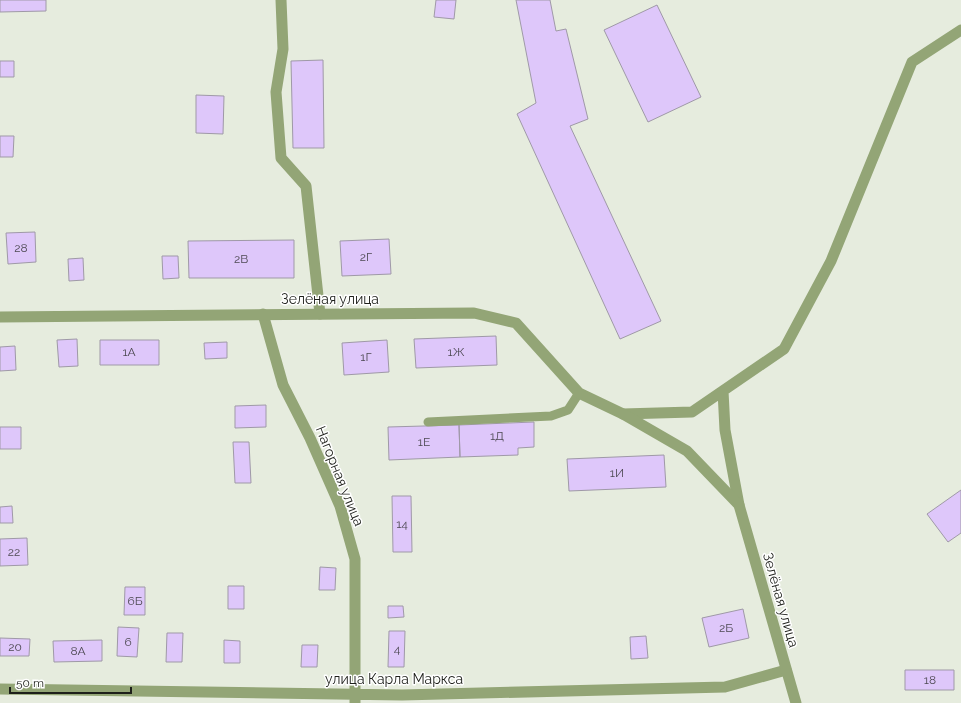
<svg xmlns="http://www.w3.org/2000/svg" width="961" height="703" font-family="Raleway,sans-serif">
  <rect width="100%" height="100%" fill="#e6ecde"/>
  <path fill="#dec7fa" stroke="#9f99a7" d="M 0,0 L 46,0 L 46,11 L 0,12 Z
    M 436,0 L 456,0 L 454,19 L 434,17 Z
    M 516,0 L 550,0 L 556,31 L 566,29 L 588,119 L 570,126 L 661,321 L 620,339 L 517,114 L 536,103 Z
    M 657,5 L 701,97 L 648,122 L 604,30 Z
    M 323,60 L 324,148 L 293,148 L 291,61 Z
    M 0,61 L 14,61 L 14,77 L 0,77 Z
    M 196,95 L 224,96 L 223,134 L 196,133 Z
    M 0,136 L 14,136 L 13,157 L 0,157 Z
    M 35,232 L 36,262 L 8,264 L 6,233 Z
    M 389,239 L 391,274 L 342,276 L 340,241 Z
    M 294,240 L 294,278 L 189,278 L 188,241 Z
    M 162,256 L 178,256 L 179,278 L 163,279 Z
    M 83,258 L 84,280 L 69,281 L 68,259 Z
    M 496,336 L 497,365 L 416,368 L 414,339 Z
    M 77,339 L 78,366 L 59,367 L 57,340 Z
    M 100,340 L 159,340 L 159,365 L 100,365 Z
    M 387,340 L 389,372 L 344,375 L 342,343 Z
    M 227,342 L 227,358 L 205,359 L 204,343 Z
    M 15,346 L 16,370 L 0,371 L 0,347 Z
    M 266,405 L 266,427 L 235,428 L 235,406 Z
    M 534,422 L 534,447 L 518,448 L 518,455 L 460,457 L 459,425 Z
    M 459,425 L 460,457 L 389,460 L 388,427 Z
    M 0,427 L 21,427 L 21,449 L 0,449 Z
    M 233,442 L 249,442 L 251,483 L 235,483 Z
    M 664,455 L 666,487 L 569,491 L 567,459 Z
    M 961,490 L 961,533 L 948,542 L 927,514 Z
    M 392,496 L 411,496 L 412,552 L 393,552 Z
    M 12,506 L 13,523 L 0,523 L 0,507 Z
    M 27,538 L 28,565 L 0,566 L 0,539 Z
    M 320,567 L 336,568 L 335,590 L 319,590 Z
    M 228,586 L 244,586 L 244,609 L 228,609 Z
    M 125,587 L 145,587 L 145,615 L 124,615 Z
    M 388,606 L 403,606 L 404,617 L 388,618 Z
    M 743,609 L 749,638 L 709,647 L 702,618 Z
    M 118,627 L 139,628 L 137,657 L 117,656 Z
    M 389,631 L 405,631 L 404,667 L 388,667 Z
    M 167,633 L 183,633 L 182,662 L 166,662 Z
    M 646,636 L 648,658 L 631,659 L 630,637 Z
    M 0,638 L 30,639 L 29,656 L 0,656 Z
    M 102,640 L 102,661 L 54,662 L 53,641 Z
    M 224,640 L 240,641 L 240,663 L 224,663 Z
    M 302,645 L 318,645 L 317,667 L 301,667 Z
    M 905,670 L 954,670 L 954,690 L 905,690 Z"/>
  <g fill="none" stroke-linecap="round" stroke-linejoin="round">
    <path stroke="#93a576" stroke-width="9" d="M 428,422 L 551,416 L 568,410 L 579,393"/>
    <path stroke="#93a576" stroke-width="11" d="M 281,0 L 283,49 L 276,92 L 281,158 L 306,186 L 320,314
      M 263,314 L 283,385 L 310,438 L 340,506 L 355,559 L 355,703
      M 723,391 L 725,430 L 739,505
      M 623,414 L 692,412 L 784,349 L 831,261 L 912,62 L 961,30
      M 0,689 L 402,695 L 725,687 L 786,670"/>
    <path stroke="#93a576" stroke-width="11" d="M 0,317 L 474,313 L 516,323 L 579,393 L 623,414 L 687,451 L 739,505 L 796,703"/>
  </g>
  <g text-anchor="middle" stroke-width="3" stroke-linejoin="round" paint-order="stroke">
    <g font-size="12" fill="#4d4952">
      <text x="21" y="252">28</text>
      <text x="366" y="261">2Г</text>
      <text x="241" y="263">2В</text>
      <text x="129" y="356">1А</text>
      <text x="456" y="356">1Ж</text>
      <text x="366" y="361">1Г</text>
      <text x="497" y="440">1Д</text>
      <text x="424" y="446">1Е</text>
      <text x="617" y="477">1И</text>
      <text x="402" y="528">14</text>
      <text x="14" y="556">22</text>
      <text x="135" y="605">6Б</text>
      <text x="726" y="632">2Б</text>
      <text x="128" y="646">6</text>
      <text x="15" y="651">20</text>
      <text x="397" y="653">4</text>
      <text x="78" y="655">8А</text>
      <text x="930" y="684">18</text>
    </g>
    <g font-size="14" fill="#1d1f1a" stroke="#fff">
      <text x="330" y="304">Зелёная улица</text>
      <text transform="translate(340 476) rotate(68)" y="5">Нагорная улица</text>
      <text transform="translate(781 600) rotate(74)" y="5">Зелёная улица</text>
      <text x="394" y="684">улица Карла Маркса</text>
    </g>
  </g>
  <path d="M10 687v6h121v-6" fill="none" stroke="#1d1f1a" stroke-width="2"/>
  <text x="16" y="687" font-size="12" fill="#1d1f1a" stroke="#ffffff" stroke-width="3" paint-order="stroke">50 m</text>
</svg>
